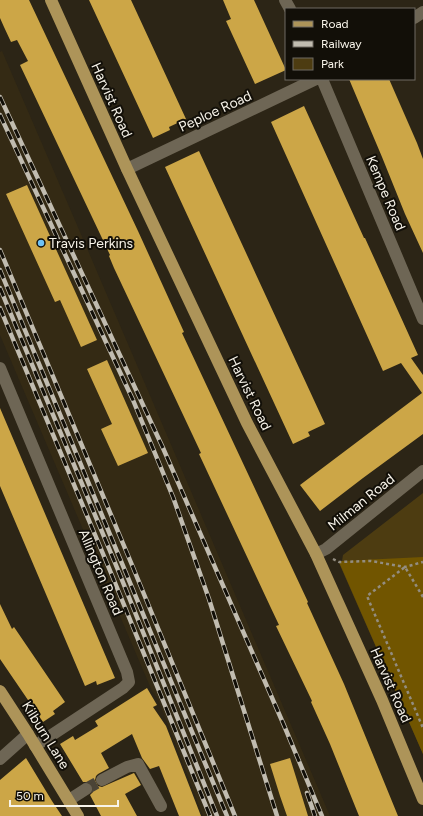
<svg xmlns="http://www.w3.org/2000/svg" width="423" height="816" font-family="Figtree,sans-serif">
  <rect width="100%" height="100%" fill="#2c2516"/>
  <path fill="#342a14" d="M 2,51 L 80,232 L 330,816 L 203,816 L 158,699 L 152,691 L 0,335 L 0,52 Z"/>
  <path fill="#4d3c11" d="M 423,493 L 423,754 L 339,563 L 342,561 L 343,555 Z"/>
  <path fill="#715500" d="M 423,557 L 423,754 L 339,562 L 342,561 Z"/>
  <path fill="#cca647" d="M 0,0 L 29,0 L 138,231 L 184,332 L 182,333 L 308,602 L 307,603 L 344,684 L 398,816 L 359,816 L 330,744 L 311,702 L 312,701 L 276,626 L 279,625 L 270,606 L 199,454 L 201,453 L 114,268 L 109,256 L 110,255 L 20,65 L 28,61 L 17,40 L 11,42 L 4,27 L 0,18 Z
    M 89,0 L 131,0 L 186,119 L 169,127 L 170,130 L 153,138 Z
    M 223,0 L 254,0 L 286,70 L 255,84 L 226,21 L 231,19 Z
    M 349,79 L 389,79 L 417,143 L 423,159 L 423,253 L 405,214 L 382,157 Z
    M 304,106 L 364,238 L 365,238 L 418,355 L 411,358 L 423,375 L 423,434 L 363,478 L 320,511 L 300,485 L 422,393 L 401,363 L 383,371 L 271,122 Z
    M 199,151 L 325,424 L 308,432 L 310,436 L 293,444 L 165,167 Z
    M 27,185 L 97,340 L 81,347 L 60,300 L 55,302 L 6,194 Z
    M 107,360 L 148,453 L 118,466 L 101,429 L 112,424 L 87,369 Z
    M 0,408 L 115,678 L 97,685 L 96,681 L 85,686 L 0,486 Z
    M 0,604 L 12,629 L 14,627 L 65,702 L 53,711 L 55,714 L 43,722 L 0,659 Z
    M 147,688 L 157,705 L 153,707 L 166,726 L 201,816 L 179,816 L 159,766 L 150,769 L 142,758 L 132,734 L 101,753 L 109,768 L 98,774 L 96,776 L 95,780 L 98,786 L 102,787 L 134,773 L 141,785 L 125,794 L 137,816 L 101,816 L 90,795 L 93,792 L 92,785 L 89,782 L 83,782 L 60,744 L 73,736 L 75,740 L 98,726 L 95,721 Z
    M 26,758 L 52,801 L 62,816 L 0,816 L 0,780 Z
    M 290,758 L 300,790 L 308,816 L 287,816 L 280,796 L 270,764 Z"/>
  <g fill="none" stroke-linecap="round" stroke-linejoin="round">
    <path stroke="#4b4436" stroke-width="12" stroke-dasharray="12 6" stroke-linecap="butt" d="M 86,789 L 102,780"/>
    <path stroke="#938d81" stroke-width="2.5" stroke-dasharray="3 3" stroke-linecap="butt" d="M 333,559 L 339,562 L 371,561 L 405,567 L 423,562
      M 423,597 L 405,567 L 367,596 L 423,728"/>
    <path stroke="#6e6655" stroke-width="12" d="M 285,0 L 290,9
      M 414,18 L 423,12
      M 322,79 L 423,319
      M 127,169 L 316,79
      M 0,368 L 127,672 L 129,682 L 123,688 L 35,746
      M 316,554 L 326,549 L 423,471
      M 0,759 L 28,734
      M 102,780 L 127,767 L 138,764 L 161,806
      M 69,800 L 86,789"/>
    <path stroke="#ad9459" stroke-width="12" d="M 51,0 L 127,169 L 247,423 L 316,554 L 382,700 L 423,799
      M 0,691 L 28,734 L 78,816"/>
    <defs>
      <path id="rail" d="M 0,97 L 163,448 L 283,723 L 322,816
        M 0,115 L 133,400 L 173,497 L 209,599 L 277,816
        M 0,250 L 132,565 L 235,816
        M 0,270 L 227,816
        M 0,288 L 118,570 L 217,816
        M 0,308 L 111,573 L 210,816
        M 307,793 L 315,816"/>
    </defs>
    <use href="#rail" stroke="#c1bcb0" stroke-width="4.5"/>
    <use href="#rail" stroke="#120f08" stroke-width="3" stroke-dasharray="9" stroke-linecap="butt"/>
  </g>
  <circle fill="#6fc2f4" stroke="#120f08" stroke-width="1.5" cx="41" cy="243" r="4"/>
  <g text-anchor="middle" stroke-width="4" stroke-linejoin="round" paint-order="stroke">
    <g font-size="14" fill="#f8f4ea" stroke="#120f08">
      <text transform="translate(112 100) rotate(66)" y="5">Harvist Road</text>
      <text transform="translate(215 111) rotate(-25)" y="5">Peploe Road</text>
      <text transform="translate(386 193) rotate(67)" y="5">Kempe Road</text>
      <text transform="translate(250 393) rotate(64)" y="5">Harvist Road</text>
      <text transform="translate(361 502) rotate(-39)" y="5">Milman Road</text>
      <text transform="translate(101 572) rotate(67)" y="5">Allington Road</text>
      <text transform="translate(391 685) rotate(66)" y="5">Harvist Road</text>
      <text transform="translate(46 735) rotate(58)" y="5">Kilburn Lane</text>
    </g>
    <g font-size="14" fill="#f8f4ea" stroke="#120f08" text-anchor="start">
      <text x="49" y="248">Travis Perkins</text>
    </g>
  </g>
  <rect x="285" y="8" width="130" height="72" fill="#120f08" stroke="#6e6b62"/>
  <rect x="293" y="21" width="20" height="6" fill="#ad9459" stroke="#6e6b62"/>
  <text x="321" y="28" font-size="12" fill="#f8f4ea">Road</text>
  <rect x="293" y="41" width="20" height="6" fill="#c1bcb0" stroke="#6e6b62"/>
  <text x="321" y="48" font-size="12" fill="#f8f4ea">Railway</text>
  <rect x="293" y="58" width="20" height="12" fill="#4d3c11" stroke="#6e6b62"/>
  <text x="321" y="68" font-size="12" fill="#f8f4ea">Park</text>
  <path d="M10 800v6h108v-6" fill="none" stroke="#f8f4ea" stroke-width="2"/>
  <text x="16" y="800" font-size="12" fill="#f8f4ea" stroke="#120f08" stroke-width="3" paint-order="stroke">50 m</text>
</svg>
